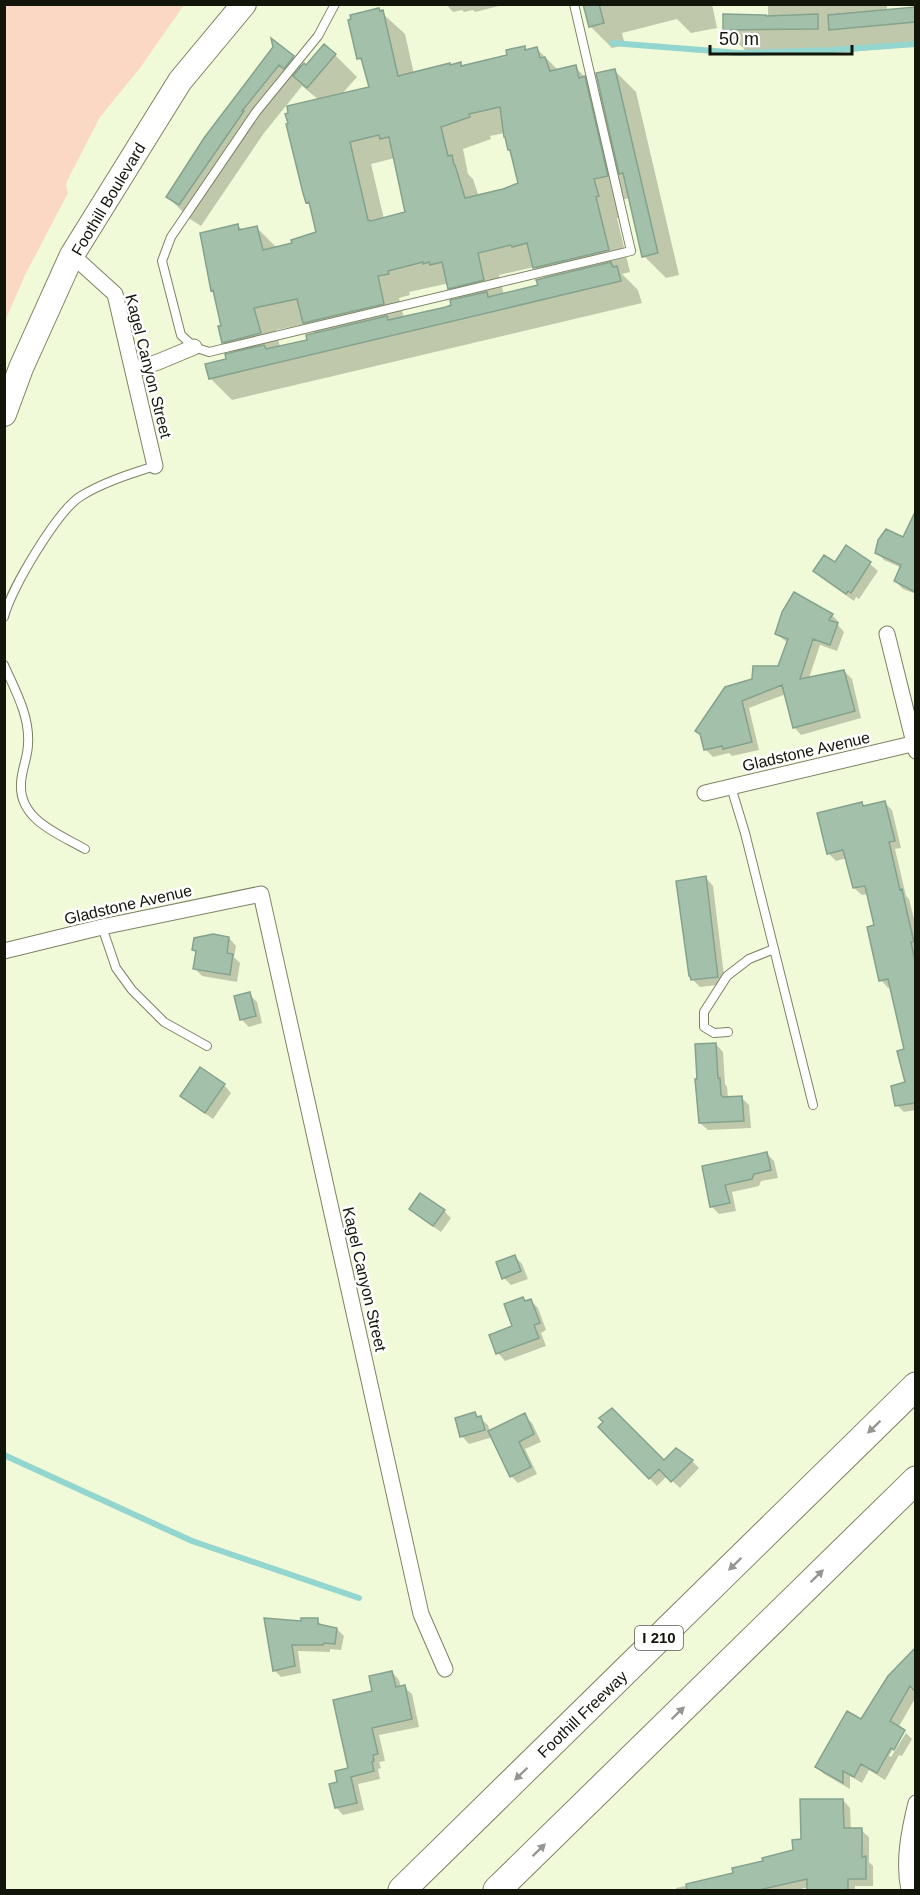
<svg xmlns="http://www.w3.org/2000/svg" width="920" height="1895" font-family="Helvetica,sans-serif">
  <rect width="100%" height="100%" fill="#f1fad8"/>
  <path fill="#fbd8c4" d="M 5,4 L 184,5 L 140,68 L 100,117 L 67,181 L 66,186 L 68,193 L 25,275 L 5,321 Z"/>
  <path fill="#0003" fill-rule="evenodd" d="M 446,4 L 507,4 L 475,12 L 473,10 L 464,12 L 462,10 L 453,12 Z
    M 585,4 L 712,4 L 717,28 L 691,33 L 677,19 L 622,33 L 625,45 L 612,48 L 590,26 Z
    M 768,4 L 887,4 L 887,11 L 916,8 L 916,46 L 849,52 L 746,51 L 724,29 L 768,16 Z
    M 381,12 L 405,34 L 414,74 L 450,65 L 451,66 L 460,64 L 463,67 L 509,56 L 524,47 L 528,51 L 537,49 L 559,71 L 575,67 L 597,89 L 603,97 L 614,70 L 636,92 L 679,275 L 666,278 L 644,256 L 630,198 L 616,201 L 620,218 L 617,218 L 630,272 L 622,274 L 638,290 L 642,303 L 232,400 L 210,378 L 235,353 L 223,342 L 223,327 L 215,292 L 213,290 L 238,226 L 243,230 L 256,227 L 277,248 L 294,244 L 318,233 L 312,206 L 308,202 L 289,124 L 319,100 L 302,86 L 264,133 L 201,226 L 190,219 L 168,197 L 275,47 L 293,57 L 303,67 L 306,67 L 335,55 L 357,77 L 341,95 L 371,89 L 365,64 L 358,58 ZM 505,133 L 512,152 L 520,184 L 479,197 L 473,179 L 468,174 L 463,149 L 491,139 L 490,136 ZM 395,158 L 407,213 L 384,219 L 371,164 ZM 534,267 L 546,279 L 540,286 L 504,295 L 499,275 ZM 445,284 L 448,284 L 449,288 L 461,299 L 447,308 L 404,318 L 399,298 L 410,295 L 409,292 ZM 305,324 L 316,334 L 308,341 L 280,347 L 276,330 Z
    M 907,533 L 916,537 L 916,594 L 903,589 L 895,581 L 902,568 L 884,560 L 877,552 L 904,539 Z
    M 847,547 L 870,564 L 878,571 L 859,599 L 856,597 L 854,601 L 823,579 L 815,571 L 835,565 Z
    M 832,615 L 839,622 L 838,625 L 844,632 L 837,651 L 820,645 L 809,678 L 844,671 L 852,679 L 861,718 L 801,735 L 794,727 L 786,694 L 749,708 L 759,750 L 732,756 L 729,753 L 713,757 L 705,749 L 754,680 L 779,667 L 788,643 L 776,634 Z
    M 885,803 L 892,810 L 901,848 L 895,849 L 906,896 L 909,899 L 916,927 L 916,1110 L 904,1112 L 897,1105 L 906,1084 L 906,1050 L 891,987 L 888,988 L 881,980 L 876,926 L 869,894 L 862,895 L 854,888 L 847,858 L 836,861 L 828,853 L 862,804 L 865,807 Z
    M 706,878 L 713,886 L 725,984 L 700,987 L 692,979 Z
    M 229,938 L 236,946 L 234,957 L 240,963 L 237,982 L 202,976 L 194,968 L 197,953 L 193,950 Z
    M 249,994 L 257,1002 L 262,1023 L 249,1027 L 241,1019 Z
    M 716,1044 L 723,1052 L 725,1084 L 727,1087 L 728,1098 L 742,1098 L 749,1105 L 751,1128 L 708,1130 L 700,1123 Z
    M 224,1085 L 231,1093 L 213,1119 L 190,1103 L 182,1096 Z
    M 767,1154 L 774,1161 L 778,1178 L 761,1181 L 759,1186 L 732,1192 L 736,1211 L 719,1214 L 712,1207 L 703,1168 Z
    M 411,1209 L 444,1211 L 451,1218 L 441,1232 L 418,1216 Z
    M 514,1256 L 522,1264 L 528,1279 L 511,1285 L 504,1278 Z
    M 523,1298 L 526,1302 L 530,1300 L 538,1308 L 546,1330 L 541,1333 L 546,1346 L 505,1361 L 498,1353 L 514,1327 Z
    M 475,1414 L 488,1425 L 490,1432 L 524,1415 L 532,1423 L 541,1442 L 525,1449 L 537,1474 L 518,1483 L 511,1476 L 493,1437 L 469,1444 L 462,1436 Z
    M 600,1427 L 664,1462 L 692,1461 L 699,1468 L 680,1488 L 667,1476 L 657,1486 Z
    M 317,1620 L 324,1627 L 337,1629 L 344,1636 L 341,1650 L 330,1649 L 330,1652 L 298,1651 L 301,1673 L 281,1677 L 274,1670 L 302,1623 Z
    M 916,1650 L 916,1690 L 906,1680 L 904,1682 L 916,1694 L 916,1697 L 898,1728 L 903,1731 L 889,1756 L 891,1757 L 906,1733 L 912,1739 L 902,1756 L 899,1755 L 885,1780 L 869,1770 L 862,1783 L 850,1776 L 850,1789 L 824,1774 L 817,1767 L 862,1721 L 889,1677 Z
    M 392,1672 L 399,1680 L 401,1688 L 404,1687 L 412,1694 L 419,1727 L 379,1735 L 385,1761 L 379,1762 L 381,1768 L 378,1769 L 380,1779 L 358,1784 L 364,1810 L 343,1815 L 336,1807 L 339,1784 L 350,1769 L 374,1692 Z
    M 843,1800 L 850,1808 L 851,1830 L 861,1830 L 869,1837 L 869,1862 L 873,1866 L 873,1886 L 855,1886 L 855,1890 L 809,1890 L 809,1887 L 796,1890 L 676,1890 L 676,1888 L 735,1875 L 794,1852 Z"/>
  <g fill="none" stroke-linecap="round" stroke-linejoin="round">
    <path stroke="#92d6cf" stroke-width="6" d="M 612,43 L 740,53 L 832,50 L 916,44
      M 4,1455 L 192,1541 L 359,1598"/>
  </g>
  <path fill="#a2c0aa" stroke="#85a28d" stroke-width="1.5" fill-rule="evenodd" d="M 583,4 L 599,4 L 604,23 L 589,27 Z
    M 915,7 L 915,22 L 829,30 L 828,15 Z
    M 379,8 L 380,11 L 383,10 L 398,76 L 450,63 L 450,65 L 461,62 L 461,66 L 507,55 L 506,50 L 525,46 L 525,50 L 537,47 L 540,58 L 545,57 L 550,71 L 576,65 L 579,78 L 585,76 L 608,176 L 594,179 L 599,196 L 596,197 L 609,250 L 533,268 L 527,243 L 512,247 L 511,245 L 478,253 L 484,280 L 448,289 L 442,262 L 430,265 L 429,262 L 423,264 L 423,262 L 388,271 L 389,274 L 378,276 L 384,304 L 303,323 L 297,299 L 254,308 L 261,333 L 222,343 L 218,326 L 221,326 L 213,290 L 211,291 L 200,233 L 238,224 L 239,230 L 257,226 L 263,250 L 292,243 L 291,240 L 316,232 L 309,202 L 306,203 L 303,193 L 286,124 L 288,123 L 285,114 L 288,113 L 287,106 L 369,87 L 361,58 L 357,59 L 348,20 L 351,19 L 350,15 ZM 500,107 L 504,137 L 505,137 L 508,150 L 510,150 L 518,183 L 503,189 L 465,198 L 455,165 L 454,165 L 452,155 L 448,156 L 441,127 L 470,117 L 469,114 ZM 379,135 L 380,139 L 389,137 L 405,212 L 371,221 L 368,220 L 350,142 Z
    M 723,14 L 766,15 L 766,16 L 818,14 L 818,29 L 723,30 Z
    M 271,38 L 294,56 L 284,69 L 279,65 L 242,111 L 244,111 L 179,205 L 166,197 L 204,138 L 273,47 Z
    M 324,44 L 336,54 L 307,88 L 293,76 L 304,63 L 306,65 Z
    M 615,69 L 658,253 L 642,257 L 623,173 L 619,174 L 596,73 Z
    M 611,262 L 613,267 L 617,266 L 621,281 L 209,379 L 205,364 L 226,359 L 225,354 L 264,345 L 266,349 L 307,340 L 306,335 L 387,316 L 388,320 L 446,307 L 451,305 L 450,300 L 487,292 L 488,297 L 538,285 L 536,280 Z
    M 915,512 L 915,592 L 894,581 L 901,565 L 875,553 L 878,540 L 886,529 L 903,537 Z
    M 846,545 L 871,562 L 851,593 L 848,591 L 846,594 L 813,571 L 824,555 L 835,562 Z
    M 794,592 L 833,614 L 829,620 L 838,623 L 830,645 L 813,639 L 800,679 L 844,670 L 855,711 L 793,728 L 782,685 L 742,701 L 752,742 L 723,749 L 722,746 L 704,750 L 700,734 L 695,731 L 725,687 L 752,679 L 753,666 L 778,666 L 788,639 L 775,634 L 782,612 Z
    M 885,801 L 895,841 L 889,842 L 900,890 L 902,889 L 907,912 L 914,942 L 911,942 L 915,961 L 915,1103 L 895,1106 L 891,1086 L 905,1082 L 897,1051 L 904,1049 L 888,979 L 879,981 L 867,927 L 874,925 L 865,886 L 853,888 L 843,850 L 827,854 L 817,813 L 862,802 L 863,806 Z
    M 706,876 L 718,977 L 691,980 L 690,976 L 689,976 L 676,881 Z
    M 213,934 L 229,937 L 227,953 L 233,954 L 230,975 L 193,969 L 196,951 L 192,950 L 194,938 Z
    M 250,992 L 256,1016 L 240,1020 L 234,996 Z
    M 716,1043 L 718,1078 L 720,1078 L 721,1095 L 723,1097 L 742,1096 L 744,1121 L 699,1123 L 695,1079 L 697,1079 L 695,1044 Z
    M 200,1067 L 225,1084 L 205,1113 L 180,1096 Z
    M 767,1152 L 771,1170 L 754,1174 L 752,1179 L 725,1185 L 730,1203 L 710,1207 L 702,1166 Z
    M 420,1193 L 445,1210 L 433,1226 L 409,1209 Z
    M 515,1255 L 521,1271 L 502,1279 L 496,1262 Z
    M 523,1297 L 525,1301 L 531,1299 L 540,1323 L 534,1325 L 539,1338 L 496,1354 L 489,1335 L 512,1326 L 504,1304 Z
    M 612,1408 L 664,1460 L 676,1448 L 693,1460 L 671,1482 L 659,1469 L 649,1479 L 598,1427 L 603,1422 L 599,1418 Z
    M 475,1412 L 477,1417 L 481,1416 L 485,1430 L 460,1437 L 455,1418 Z
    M 525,1413 L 534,1434 L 519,1442 L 531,1467 L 510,1477 L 488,1431 Z
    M 264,1618 L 301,1621 L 301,1618 L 318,1618 L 318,1624 L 337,1628 L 335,1644 L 324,1643 L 323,1645 L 292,1645 L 295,1666 L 273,1671 Z
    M 915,1648 L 915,1692 L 910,1686 L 890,1721 L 905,1730 L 894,1750 L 891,1748 L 877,1773 L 861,1764 L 854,1777 L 843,1771 L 843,1783 L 815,1767 L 847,1711 L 861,1719 L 888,1676 Z
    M 392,1671 L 396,1687 L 405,1685 L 412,1719 L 372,1728 L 378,1754 L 373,1755 L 374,1761 L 372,1762 L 374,1771 L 351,1777 L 357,1803 L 335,1808 L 329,1784 L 337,1782 L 335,1771 L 348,1768 L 333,1700 L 372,1691 L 369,1676 Z
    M 800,1799 L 843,1799 L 844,1828 L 862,1828 L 862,1857 L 866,1856 L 866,1879 L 848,1879 L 848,1890 L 807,1890 L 807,1879 L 759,1890 L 687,1890 L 686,1884 L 733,1873 L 732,1868 L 763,1861 L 762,1858 L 793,1850 L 792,1840 L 801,1839 Z"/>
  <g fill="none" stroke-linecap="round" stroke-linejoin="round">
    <defs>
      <path id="service" d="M 335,4 L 318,36 L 256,112 L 171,237 L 162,261 L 181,335 L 194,347 L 209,352 L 631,251 L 574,4
        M 4,617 C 10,590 58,510 81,496 C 104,482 130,474 155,466
        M 4,665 C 15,690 30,716 28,744 C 28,757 21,771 21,784 C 19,820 59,834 85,849
        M 731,787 L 745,833 L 813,1105
        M 102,927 L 116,968 L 132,990 L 164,1022 L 207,1046
        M 728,1032 L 714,1033 L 704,1027 L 704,1012 L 727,976 L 749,959 L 774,949"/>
      <path id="minor" d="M 72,255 L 115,294 L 155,466
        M 133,370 L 158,362 L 194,347
        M 887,634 L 916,751
        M 705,793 L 916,743
        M 4,951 L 102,927 L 261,894 L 421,1614 L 445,1669
        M 909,1890 C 903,1862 909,1831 916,1803"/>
      <path id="primary" d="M 4,414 L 21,368 L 72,255 L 180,81 L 244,4"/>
      <path id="motorway" d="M 402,1890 L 916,1386
        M 497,1890 L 916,1480"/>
    </defs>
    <use href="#service" stroke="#7b8364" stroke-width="10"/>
    <use href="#minor" stroke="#7b8364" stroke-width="17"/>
    <use href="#primary" stroke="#7b8364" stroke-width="26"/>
    <use href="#motorway" stroke="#7b8364" stroke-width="29"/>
    <use href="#service" stroke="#fff" stroke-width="8"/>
    <use href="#minor" stroke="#fff" stroke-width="15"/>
    <use href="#primary" stroke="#fff" stroke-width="24"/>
    <use href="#motorway" stroke="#fff" stroke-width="27"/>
  </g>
  <defs><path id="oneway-solid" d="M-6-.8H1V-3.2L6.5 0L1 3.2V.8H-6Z" transform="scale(1.5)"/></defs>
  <g fill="#949690">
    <use href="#oneway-solid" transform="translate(874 1427) rotate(136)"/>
    <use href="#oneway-solid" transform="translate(735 1564) rotate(136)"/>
    <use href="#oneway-solid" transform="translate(817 1576) rotate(-44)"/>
    <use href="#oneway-solid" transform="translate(678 1713) rotate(-44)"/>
    <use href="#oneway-solid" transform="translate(521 1774) rotate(136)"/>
    <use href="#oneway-solid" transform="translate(539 1850) rotate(-44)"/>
  </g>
  <g text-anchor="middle" stroke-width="5" stroke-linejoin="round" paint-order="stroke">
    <rect fill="#fff" stroke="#595b53" stroke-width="1.5" x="635" y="1626" width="48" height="24" rx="4.5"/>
    <g font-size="15" font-weight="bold" fill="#121509">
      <text x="659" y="1643">I 210</text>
    </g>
    <g font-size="16" fill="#121509" stroke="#fff">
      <text transform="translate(108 199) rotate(-59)" y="6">Foothill Boulevard</text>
      <text transform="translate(149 366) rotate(76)" y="6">Kagel Canyon Street</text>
      <text transform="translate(806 751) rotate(-13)" y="6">Gladstone Avenue</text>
      <text transform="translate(128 904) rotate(-13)" y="6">Gladstone Avenue</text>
      <text transform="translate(365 1279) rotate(77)" y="6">Kagel Canyon Street</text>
      <text transform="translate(582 1714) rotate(-44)" y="6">Foothill Freeway</text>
    </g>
  </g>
  <rect width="920" height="1895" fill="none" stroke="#121509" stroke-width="12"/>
  <path d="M710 45v9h142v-9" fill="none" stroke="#121509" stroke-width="3"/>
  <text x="719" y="45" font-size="18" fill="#121509" stroke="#ffffff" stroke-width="4.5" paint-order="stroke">50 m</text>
</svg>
